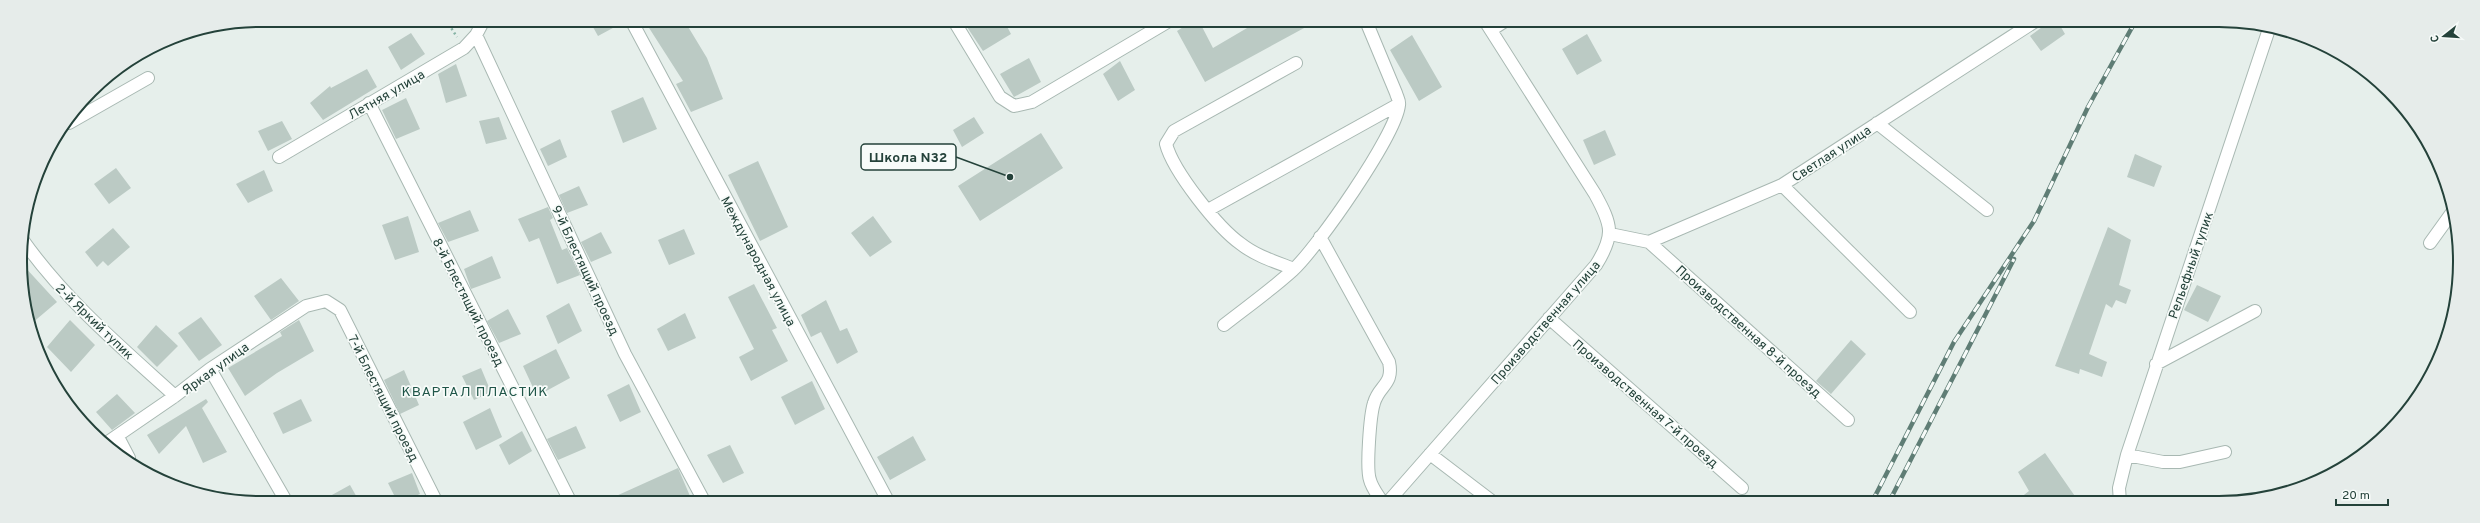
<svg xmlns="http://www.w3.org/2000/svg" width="2480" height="523" font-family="Overpass,sans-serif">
  <rect width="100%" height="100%" fill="#e6efeb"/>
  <path fill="#bbcac4" d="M 589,20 L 624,20 L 624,22 L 598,36 Z
    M 644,20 L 684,20 L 707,58 L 723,99 L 691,112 L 676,84 L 683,81 Z
    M 978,21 L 1004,21 L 1011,34 L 983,51 L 967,27 Z
    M 1193,21 L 1199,21 L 1213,48 L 1259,21 L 1317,21 L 1205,82 L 1177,31 Z
    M 2049,22 L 2058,22 L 2065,34 L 2041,51 L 2030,36 Z
    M 411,33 L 425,54 L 401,70 L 388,47 Z
    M 1587,34 L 1602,61 L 1577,75 L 1562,49 Z
    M 1412,35 L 1442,87 L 1419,101 L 1390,50 Z
    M 1029,58 L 1041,82 L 1014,97 L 1000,74 Z
    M 1120,61 L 1135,90 L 1118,101 L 1103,74 Z
    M 456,64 L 467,96 L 446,103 L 438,74 Z
    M 367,69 L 377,87 L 323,120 L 310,103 L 330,86 L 331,88 Z
    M 643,97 L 657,129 L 623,143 L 611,111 Z
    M 406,98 L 420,129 L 396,139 L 382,110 Z
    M 499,117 L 507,139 L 486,144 L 479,121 Z
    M 974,117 L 984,133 L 962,147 L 953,130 Z
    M 282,121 L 292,139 L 268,151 L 258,131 Z
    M 1605,130 L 1616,155 L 1594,165 L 1583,140 Z
    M 1041,133 L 1063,168 L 980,221 L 958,186 Z
    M 560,139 L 567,157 L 548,166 L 540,149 Z
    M 2135,154 L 2162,166 L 2154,187 L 2127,177 Z
    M 758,161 L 788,227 L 760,241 L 728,175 Z
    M 116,168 L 131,188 L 109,204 L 94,184 Z
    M 264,170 L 273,191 L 248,203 L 236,184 Z
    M 579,186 L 588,205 L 567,213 L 559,195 Z
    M 548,207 L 553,218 L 550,220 L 562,250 L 567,248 L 580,275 L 557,284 L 539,238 L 529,242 L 518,219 Z
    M 470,210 L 479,231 L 448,242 L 438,223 Z
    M 408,216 L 419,252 L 395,260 L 382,225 Z
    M 873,216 L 892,242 L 870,257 L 851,233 Z
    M 2108,227 L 2131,240 L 2119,285 L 2131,290 L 2126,304 L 2116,300 L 2112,308 L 2106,304 L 2089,354 L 2107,362 L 2102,377 L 2080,369 L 2079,374 L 2055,366 Z
    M 113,228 L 130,247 L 108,266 L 103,261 L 97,267 L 85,252 Z
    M 684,229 L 695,254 L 669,265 L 658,240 Z
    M 601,232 L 612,253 L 591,262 L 581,242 Z
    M 492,256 L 501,278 L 471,289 L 464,269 Z
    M 23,265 L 57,302 L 31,324 Z
    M 281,278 L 299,301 L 271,320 L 254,296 Z
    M 754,284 L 777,328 L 772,330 L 788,361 L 751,381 L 739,357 L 754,349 L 728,297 Z
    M 2197,285 L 2221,296 L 2208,322 L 2184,310 Z
    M 826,300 L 840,331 L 847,328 L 858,352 L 837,364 L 821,332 L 811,337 L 801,315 Z
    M 569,303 L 582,331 L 558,344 L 546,316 Z
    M 508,309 L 521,334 L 499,343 L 487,321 Z
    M 685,313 L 696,338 L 668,351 L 657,329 Z
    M 201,317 L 222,345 L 199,361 L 178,333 Z
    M 70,320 L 95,345 L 71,372 L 47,347 Z
    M 299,320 L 314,351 L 277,373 L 245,396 L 228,368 L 282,336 L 280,332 Z
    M 156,325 L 178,346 L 157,367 L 137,347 Z
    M 1851,340 L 1866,354 L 1831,394 L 1816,381 Z
    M 556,349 L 570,378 L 537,396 L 523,366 Z
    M 481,368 L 491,392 L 474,400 L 462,376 Z
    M 404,370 L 419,405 L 400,414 L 384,380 Z
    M 812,381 L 825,409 L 795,425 L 781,397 Z
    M 629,384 L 641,412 L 620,422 L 607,395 Z
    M 117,394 L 135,413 L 112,430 L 96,412 Z
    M 206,399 L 208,402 L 202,408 L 227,452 L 203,463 L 186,426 L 159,454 L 147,435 Z
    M 301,399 L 312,421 L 283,434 L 273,413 Z
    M 490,408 L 502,437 L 476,450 L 463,422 Z
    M 576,426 L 586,448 L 558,460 L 547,439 Z
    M 522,431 L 532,451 L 509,465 L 499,445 Z
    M 913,436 L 926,460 L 890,480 L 877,457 Z
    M 730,445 L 744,473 L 723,483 L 707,455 Z
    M 2045,453 L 2079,502 L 2015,502 L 2029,491 L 2018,472 Z
    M 678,468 L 690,496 L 675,501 L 605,501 Z
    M 412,473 L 420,494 L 404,501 L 397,501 L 388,483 Z
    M 350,485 L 359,501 L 321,501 Z"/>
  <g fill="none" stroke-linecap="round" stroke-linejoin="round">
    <defs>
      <path id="minor" d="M 631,20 L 888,501
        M 954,21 L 1000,97 L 1014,106 L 1032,102 L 1169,21
        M 1491,30 L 1505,21
        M 476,35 L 625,354 L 704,501
        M 369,103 L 570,501
        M 69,123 L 148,78
        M 1877,123 L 1987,210
        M 279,157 L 464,48 L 476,35 L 484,20
        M 1782,185 L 1910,312
        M 1208,210 L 1399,104
        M 1610,234 L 1649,242 L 1782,185 L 2034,22
        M 1320,237 L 1389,362 C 1394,385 1379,385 1374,403 C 1370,415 1366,469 1370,480 C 1372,488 1378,495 1382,502
        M 22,239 C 65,300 121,347 175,396
        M 1649,242 L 1848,420
        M 2430,243 L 2453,211
        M 1294,269 C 1276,262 1256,256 1241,244 C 1218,228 1173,171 1166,144 L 1174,131 L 1296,63
        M 1549,318 L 1742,488
        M 1224,325 C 1247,307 1271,290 1293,270 C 1317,248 1396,135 1399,105 C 1400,101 1397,97 1396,93 L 1366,21
        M 2156,364 L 2255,311
        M 210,369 L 286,501
        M 118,437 L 129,458
        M 108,442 L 175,396 L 210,369 L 306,306 L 326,301 L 340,310 L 436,501
        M 1430,454 L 1493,502
        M 2127,455 L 2163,462 L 2180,462 L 2225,452
        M 1388,502 L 1596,265 C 1615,235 1612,225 1595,194 L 1485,21
        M 2120,502 L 2119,488 L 2127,455 L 2269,29"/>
    </defs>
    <use href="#minor" stroke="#a8b8b2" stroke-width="14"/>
    <path stroke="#86b3a5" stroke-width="2.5" stroke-dasharray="2 3" stroke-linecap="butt" d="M 446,20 L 457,37"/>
    <use href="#minor" stroke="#fff" stroke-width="12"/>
    <defs>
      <path id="rail" d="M 1872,502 L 1954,342 L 2034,221 L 2088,107 L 2135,22
        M 1889,502 L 2014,259"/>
    </defs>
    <use href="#rail" stroke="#5f7d75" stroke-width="4.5"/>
    <use href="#rail" stroke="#f7fbf9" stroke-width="3" stroke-dasharray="9" stroke-linecap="butt"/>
  </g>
  <g text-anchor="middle" stroke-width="3.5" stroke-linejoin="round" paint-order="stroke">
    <g font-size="13" fill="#24423a" stroke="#f7fbf9">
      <text transform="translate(386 94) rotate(-30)" y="5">Летняя улица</text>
      <text transform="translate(1831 153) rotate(-33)" y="5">Светлая улица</text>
      <text transform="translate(759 261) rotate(62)" y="5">Международная улица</text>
      <text transform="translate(2190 265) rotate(-71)" y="5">Рельефный тупик</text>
      <text transform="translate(586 270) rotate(65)" y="5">9-й Блестящий проезд</text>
      <text transform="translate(469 302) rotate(63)" y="5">8-й Блестящий проезд</text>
      <text transform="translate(95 321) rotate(44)" y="5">2-й Яркий тупик</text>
      <text transform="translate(1545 322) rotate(-49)" y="5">Производственная улица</text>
      <text transform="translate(1749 331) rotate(42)" y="5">Производственная 8-й проезд</text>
      <text transform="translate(215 368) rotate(-36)" y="5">Яркая улица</text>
      <text transform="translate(384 398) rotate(63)" y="5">7-й Блестящий проезд</text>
      <text transform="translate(1646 403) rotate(41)" y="5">Производственная 7-й проезд</text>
    </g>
    <g font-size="14" letter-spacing="1" fill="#1f5548" stroke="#f7fbf9">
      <text x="475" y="396">КВАРТАЛ ПЛАСТИК</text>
    </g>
  </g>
  <path d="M0 0H2480V523H0ZM261 27H2219A234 234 0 0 1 2453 261V262A234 234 0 0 1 2219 496H261A234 234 0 0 1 27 262V261A234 234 0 0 1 261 27Z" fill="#e6ecea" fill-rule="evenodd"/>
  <path fill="none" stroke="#24423a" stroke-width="2" d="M261 27H2219A234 234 0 0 1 2453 261V262A234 234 0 0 1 2219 496H261A234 234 0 0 1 27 262V261A234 234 0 0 1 261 27Z"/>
  <path fill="none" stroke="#24423a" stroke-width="1.5" d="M1010 177L956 157"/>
  <circle fill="#24423a" stroke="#f7fbf9" stroke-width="1.5" cx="1010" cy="177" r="4"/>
  <rect fill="#f7fbf9" stroke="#24423a" stroke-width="1.5" x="861" y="144" width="95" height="26" rx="4"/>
  <g font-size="14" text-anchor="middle" font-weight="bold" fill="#24423a">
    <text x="908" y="162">Школа N32</text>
  </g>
  <g transform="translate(2444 36) rotate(253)" stroke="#f7fbf9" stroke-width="3" paint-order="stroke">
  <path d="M0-3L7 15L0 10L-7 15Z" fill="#24423a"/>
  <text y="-6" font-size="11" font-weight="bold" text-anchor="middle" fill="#24423a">С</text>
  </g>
  <path d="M2336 499v6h52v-6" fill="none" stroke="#24423a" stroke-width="2"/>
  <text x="2342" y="499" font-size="12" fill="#24423a" stroke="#f7fbf9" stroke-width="3" paint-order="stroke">20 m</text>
</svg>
